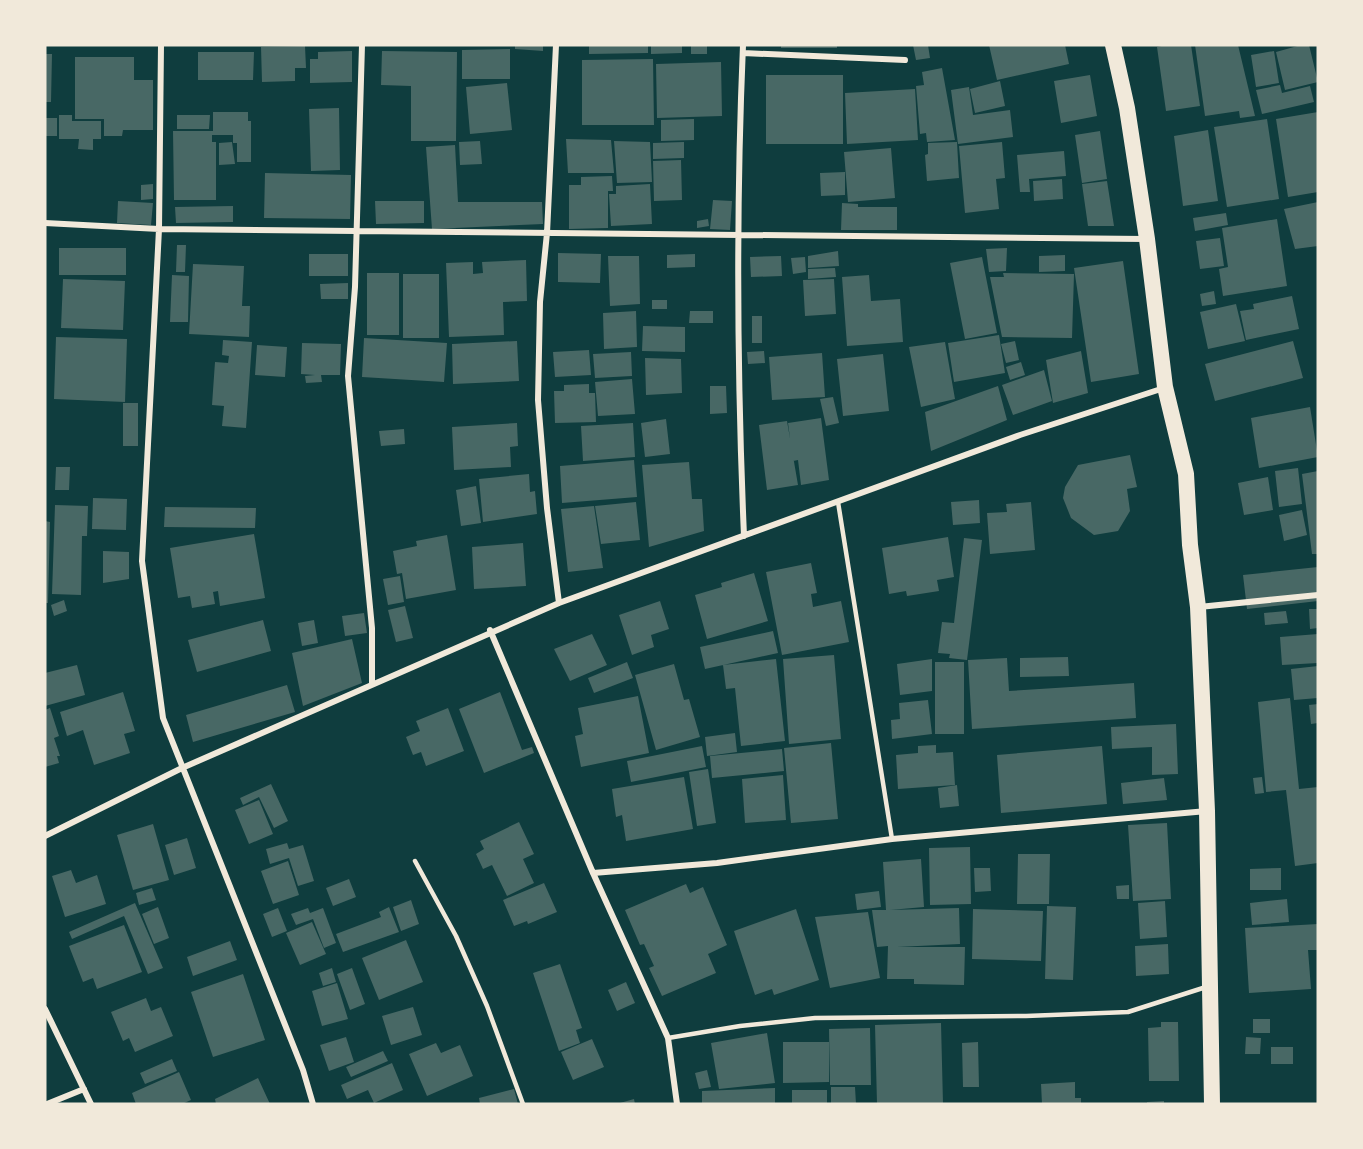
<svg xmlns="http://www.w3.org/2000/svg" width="1363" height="1149" font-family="'Sofia Sans Condensed',sans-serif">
  <rect width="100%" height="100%" fill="#0f3d3e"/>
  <path fill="#486865" d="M 515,45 L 543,45 L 543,51 L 515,49 Z
    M 589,45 L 648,45 L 648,53 L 589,54 Z
    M 651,45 L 682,45 L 682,53 L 651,54 Z
    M 691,45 L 707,45 L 707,54 L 691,54 Z
    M 781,45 L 837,45 L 837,48 L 781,48 Z
    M 913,45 L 928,45 L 930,58 L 916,60 Z
    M 989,45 L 1065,45 L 1069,64 L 997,80 Z
    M 1166,45 L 1191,45 L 1200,106 L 1166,111 L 1157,47 Z
    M 1195,45 L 1238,45 L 1255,116 L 1240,118 L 1239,111 L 1205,116 Z
    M 1301,45 L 1309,45 L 1318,82 L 1285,90 L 1276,52 Z
    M 305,46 L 306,68 L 295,68 L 295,81 L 262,82 L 261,47 Z
    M 510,49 L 510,79 L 462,79 L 462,50 Z
    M 352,51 L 352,82 L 310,83 L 310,59 L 318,59 L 318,52 Z
    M 382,51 L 457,52 L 456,141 L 411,141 L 411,86 L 381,85 Z
    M 1274,51 L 1279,83 L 1256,87 L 1251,55 Z
    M 198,52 L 254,52 L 253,80 L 198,80 Z
    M 45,54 L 52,54 L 51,102 L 45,102 Z
    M 75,57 L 134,57 L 134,80 L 153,80 L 153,130 L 123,130 L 122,136 L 104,136 L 104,119 L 75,119 Z
    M 653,59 L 654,125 L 582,125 L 582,60 Z
    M 721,62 L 722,116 L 657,118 L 656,64 Z
    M 942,68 L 955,140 L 927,142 L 926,133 L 920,134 L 916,86 L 924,85 L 922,72 Z
    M 766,75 L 843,75 L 843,144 L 766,144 Z
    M 1090,75 L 1097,116 L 1061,123 L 1054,81 Z
    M 1000,81 L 1005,106 L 975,113 L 970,89 Z
    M 507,83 L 512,130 L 470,134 L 466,87 Z
    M 1280,85 L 1282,93 L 1310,86 L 1314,102 L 1262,114 L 1256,90 Z
    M 969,87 L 973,115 L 1010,110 L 1013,137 L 958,144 L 951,90 Z
    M 915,89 L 918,140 L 847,144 L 845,93 Z
    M 339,108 L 340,170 L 311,171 L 309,109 Z
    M 213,112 L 248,112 L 248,121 L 251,121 L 251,162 L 237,162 L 237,143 L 233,143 L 233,135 L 212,135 L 212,142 L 216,142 L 216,200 L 174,200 L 173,131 L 213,131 Z
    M 1318,112 L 1318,192 L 1288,197 L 1276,119 Z
    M 59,115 L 72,115 L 72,121 L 101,121 L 101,139 L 93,139 L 93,150 L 78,149 L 79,139 L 59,139 Z
    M 177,115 L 210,115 L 209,129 L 177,129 Z
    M 45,118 L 57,118 L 57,136 L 45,136 Z
    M 694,119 L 694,140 L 661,141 L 661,120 Z
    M 1267,119 L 1279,199 L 1227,207 L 1214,127 Z
    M 1208,130 L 1218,201 L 1183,206 L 1174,136 Z
    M 1100,131 L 1107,179 L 1082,183 L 1075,135 Z
    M 566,139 L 611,140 L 614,173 L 568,173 Z
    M 480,141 L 482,164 L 460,165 L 459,142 Z
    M 614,141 L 650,142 L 652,182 L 617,183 Z
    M 232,142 L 235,164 L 219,165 L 219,143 Z
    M 684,142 L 684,158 L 653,159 L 653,143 Z
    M 957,142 L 959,178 L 927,181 L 925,155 L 928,154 L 928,143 Z
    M 1002,142 L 1005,178 L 996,179 L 999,209 L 965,213 L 959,146 Z
    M 455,145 L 458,202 L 542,202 L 543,224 L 432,229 L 426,147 Z
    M 891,148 L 895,198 L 848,202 L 844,152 Z
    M 1064,151 L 1066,176 L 1029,179 L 1030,192 L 1020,192 L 1017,155 Z
    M 681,160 L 682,200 L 654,201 L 653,161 Z
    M 845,172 L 845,195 L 821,196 L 820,173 Z
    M 265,173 L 351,175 L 350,219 L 264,218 Z
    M 612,176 L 613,191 L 608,191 L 608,228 L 569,229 L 569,185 L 581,185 L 581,177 Z
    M 1062,179 L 1063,199 L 1034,201 L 1033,181 Z
    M 1107,181 L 1114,226 L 1088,226 L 1082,184 Z
    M 153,184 L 153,199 L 141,200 L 141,185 Z
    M 650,184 L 652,224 L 611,226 L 609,194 L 616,194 L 616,186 Z
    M 713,200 L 732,201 L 730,230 L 710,229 Z
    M 118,201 L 153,203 L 151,225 L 117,223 Z
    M 375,201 L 424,201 L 424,223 L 376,224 Z
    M 1318,202 L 1318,246 L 1295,249 L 1284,209 Z
    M 842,203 L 858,204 L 858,207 L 897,207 L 897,230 L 841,230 Z
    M 233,206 L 233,222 L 176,223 L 175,207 Z
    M 1226,213 L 1228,225 L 1195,231 L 1193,218 Z
    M 708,219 L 709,226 L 697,228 L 697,221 Z
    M 1277,219 L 1287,286 L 1223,296 L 1219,269 L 1228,267 L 1222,228 Z
    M 1220,238 L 1224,266 L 1200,269 L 1196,241 Z
    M 177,245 L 186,245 L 185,272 L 176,272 Z
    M 59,248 L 126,248 L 126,275 L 59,275 Z
    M 1007,248 L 1006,271 L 989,272 L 986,249 Z
    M 838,251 L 839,266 L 808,268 L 808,256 Z
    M 558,253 L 601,254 L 600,283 L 558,282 Z
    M 309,254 L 348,254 L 348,276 L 309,276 Z
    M 695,254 L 695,267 L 667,268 L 667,255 Z
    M 1065,255 L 1065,271 L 1039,272 L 1039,256 Z
    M 608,256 L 639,256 L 640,304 L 610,306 Z
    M 781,256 L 782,276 L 751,277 L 750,257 Z
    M 805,257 L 806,272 L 793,274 L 791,258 Z
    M 982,257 L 997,333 L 965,339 L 950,263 Z
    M 526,260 L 527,301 L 503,302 L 504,335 L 449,337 L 446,263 L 473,262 L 473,274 L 483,273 L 482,262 Z
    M 1123,261 L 1139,374 L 1091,382 L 1074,268 Z
    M 193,264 L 244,266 L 242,306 L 250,306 L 249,337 L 189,334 Z
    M 835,268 L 836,277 L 808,279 L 808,269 Z
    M 367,273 L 399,273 L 399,335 L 367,335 Z
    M 1003,273 L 1074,274 L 1072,338 L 1002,337 L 990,277 L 1004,277 Z
    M 403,274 L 439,274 L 439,338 L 403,338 Z
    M 172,275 L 189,276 L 188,322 L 170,322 Z
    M 869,275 L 871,301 L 900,299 L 903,342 L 847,346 L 842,277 Z
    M 63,279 L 125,281 L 123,330 L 61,328 Z
    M 834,279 L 836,314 L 805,316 L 803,280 Z
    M 348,283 L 348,299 L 321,299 L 320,284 Z
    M 1214,291 L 1216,304 L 1202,306 L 1200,294 Z
    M 1292,296 L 1299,329 L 1246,340 L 1240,311 L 1254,309 L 1253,304 Z
    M 652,300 L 667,300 L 667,309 L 652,309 Z
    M 1236,304 L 1245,341 L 1208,349 L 1200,312 Z
    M 636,311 L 637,347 L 604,349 L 603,313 Z
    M 690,311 L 713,311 L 713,323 L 689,323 Z
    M 752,316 L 762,316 L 762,343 L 752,343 Z
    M 643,326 L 685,327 L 685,352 L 642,351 Z
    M 999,335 L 1005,373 L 954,382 L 948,343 Z
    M 56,337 L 127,339 L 125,402 L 54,399 Z
    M 364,338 L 447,343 L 444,382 L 362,377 Z
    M 223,340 L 252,342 L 246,428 L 222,426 L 224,406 L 212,405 L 215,362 L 228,363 L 229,356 L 222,355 Z
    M 517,341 L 519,381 L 453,384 L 452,344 Z
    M 1015,341 L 1019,360 L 1006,363 L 1001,344 Z
    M 1293,341 L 1303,378 L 1215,401 L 1205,364 Z
    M 945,342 L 955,399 L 921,407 L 909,347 Z
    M 302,343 L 341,344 L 340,375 L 321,375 L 322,382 L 306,383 L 305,376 L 315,375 L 301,374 Z
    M 257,345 L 287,347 L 285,377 L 255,375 Z
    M 589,350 L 591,375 L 555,377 L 553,352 Z
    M 764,351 L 765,363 L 748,364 L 747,352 Z
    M 1081,351 L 1088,393 L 1053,403 L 1046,360 Z
    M 631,352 L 632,376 L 595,378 L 593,354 Z
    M 822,353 L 825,397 L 772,400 L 769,357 Z
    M 883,354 L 889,411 L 843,416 L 837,359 Z
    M 645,358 L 681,359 L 682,393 L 646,395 Z
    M 1021,362 L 1025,375 L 1010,380 L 1006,367 Z
    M 1044,370 L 1052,401 L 1013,415 L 1002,385 Z
    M 632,379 L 635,414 L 598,416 L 595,382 Z
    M 589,384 L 589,393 L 595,393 L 596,422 L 555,423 L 554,391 L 564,391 L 564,385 Z
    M 710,386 L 726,386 L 727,413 L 710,414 Z
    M 998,386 L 1007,420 L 931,451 L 925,412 Z
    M 833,397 L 839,423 L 826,426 L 820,399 Z
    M 123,403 L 138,403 L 138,446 L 123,446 Z
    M 1310,407 L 1318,457 L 1259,468 L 1251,418 Z
    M 821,418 L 829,480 L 801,485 L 798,460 L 793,461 L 788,423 Z
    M 666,419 L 670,454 L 645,457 L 641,423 Z
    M 787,421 L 798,485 L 767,490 L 759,425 Z
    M 517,423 L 518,446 L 510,447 L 511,467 L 454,470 L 452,427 Z
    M 633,423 L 635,457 L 583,461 L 581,426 Z
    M 404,429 L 405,444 L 381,446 L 379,431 Z
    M 1130,455 L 1137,487 L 1127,489 L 1130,511 L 1118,531 L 1094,535 L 1071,518 L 1063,498 L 1065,487 L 1078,465 Z
    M 634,460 L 637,497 L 562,503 L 560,466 Z
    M 689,462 L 692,499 L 702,499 L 704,531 L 649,547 L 642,465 Z
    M 56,467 L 70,467 L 69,490 L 55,490 Z
    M 1298,468 L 1302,504 L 1279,507 L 1275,471 Z
    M 1318,471 L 1318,554 L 1312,554 L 1302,474 Z
    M 529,474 L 530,492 L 535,491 L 537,514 L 483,522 L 479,479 Z
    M 1268,477 L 1273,510 L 1244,515 L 1238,483 Z
    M 476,486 L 481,523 L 461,526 L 456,490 Z
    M 93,498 L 127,499 L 126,530 L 92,529 Z
    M 979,500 L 980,523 L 953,525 L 951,502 Z
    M 636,502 L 640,540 L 601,544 L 595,506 Z
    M 1031,502 L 1035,550 L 990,554 L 987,513 L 1007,512 L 1006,504 Z
    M 55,505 L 88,506 L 87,536 L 82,536 L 81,595 L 52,594 Z
    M 594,506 L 603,568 L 568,572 L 561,509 Z
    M 165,507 L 256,508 L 255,528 L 164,527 Z
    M 1302,510 L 1307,535 L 1284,541 L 1279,515 Z
    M 45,521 L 50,522 L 48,603 L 45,603 Z
    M 254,534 L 265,598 L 220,606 L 218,591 L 213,592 L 215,604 L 192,608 L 190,596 L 178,598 L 170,548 Z
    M 447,535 L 456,590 L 406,599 L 402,573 L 397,574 L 393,551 L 417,546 L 416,541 Z
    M 948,537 L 954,577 L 937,580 L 939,591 L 907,596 L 906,591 L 889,594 L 882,548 Z
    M 964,538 L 982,540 L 967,660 L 949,658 L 950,654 L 938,653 L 942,622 L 954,623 Z
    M 523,543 L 526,586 L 474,589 L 472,547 Z
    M 103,551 L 129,552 L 129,579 L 103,583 Z
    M 811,563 L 817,593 L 811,594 L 813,607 L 841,601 L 849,642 L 782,655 L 766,572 Z
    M 1318,567 L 1318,601 L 1247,609 L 1243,575 Z
    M 754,573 L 768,621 L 707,639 L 695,595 L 722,587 L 721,583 Z
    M 400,576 L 404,602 L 388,605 L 383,579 Z
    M 64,600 L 67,611 L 54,616 L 51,605 Z
    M 660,601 L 669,629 L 651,635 L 654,647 L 632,655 L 619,615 Z
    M 405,606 L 413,638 L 396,642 L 388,610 Z
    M 1309,609 L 1318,609 L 1318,628 L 1310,629 Z
    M 1286,611 L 1288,623 L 1265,625 L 1264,613 Z
    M 364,613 L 367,633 L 345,636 L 342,616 Z
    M 263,620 L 271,651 L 197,672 L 188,640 Z
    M 314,620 L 318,643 L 302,646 L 298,623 Z
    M 773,631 L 778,653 L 705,669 L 700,647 Z
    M 592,634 L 607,665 L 570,681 L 554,649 Z
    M 1318,634 L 1318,663 L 1282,665 L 1280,637 Z
    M 352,639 L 362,683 L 303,706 L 292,653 Z
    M 834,655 L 841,739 L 789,744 L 783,659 Z
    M 1068,657 L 1069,676 L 1020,677 L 1020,658 Z
    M 1007,658 L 1009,691 L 1134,683 L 1136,718 L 972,729 L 968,660 Z
    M 776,659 L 785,741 L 741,746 L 735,688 L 726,689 L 723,665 Z
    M 932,659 L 932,691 L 900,695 L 897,664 Z
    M 627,662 L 633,678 L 594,693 L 588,678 Z
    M 935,662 L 964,662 L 964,734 L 935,734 Z
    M 674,664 L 684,700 L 689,699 L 700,737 L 656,750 L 635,675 Z
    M 77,665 L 85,695 L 45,706 L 45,673 Z
    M 1318,666 L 1318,698 L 1294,700 L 1291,669 Z
    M 287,685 L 295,712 L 193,742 L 186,715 Z
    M 123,692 L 135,731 L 124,734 L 130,753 L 94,765 L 83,730 L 67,736 L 60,712 Z
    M 500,692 L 522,750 L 532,747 L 534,753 L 484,773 L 459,709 Z
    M 638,696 L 649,753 L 581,767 L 575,736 L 583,734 L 578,708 Z
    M 1290,698 L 1299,789 L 1318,787 L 1318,863 L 1295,866 L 1286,790 L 1266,792 L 1258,702 Z
    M 928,700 L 932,734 L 892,739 L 891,720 L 900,719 L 899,703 Z
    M 1318,704 L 1318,723 L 1311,724 L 1309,705 Z
    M 50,708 L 59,736 L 54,738 L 60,756 L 57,756 L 59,763 L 45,767 L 45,710 Z
    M 448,708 L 464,751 L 426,766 L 421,752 L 413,755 L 406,737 L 420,731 L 416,721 Z
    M 1176,724 L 1178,774 L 1152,775 L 1152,747 L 1112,749 L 1111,727 Z
    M 735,733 L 737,752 L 707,756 L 705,737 Z
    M 831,743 L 838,819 L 791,823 L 784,748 Z
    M 936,745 L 936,753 L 953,752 L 955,785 L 898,789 L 896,755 L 918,753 L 918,746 Z
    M 702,746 L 706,767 L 631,782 L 627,761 Z
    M 1102,746 L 1107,804 L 1001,813 L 997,755 Z
    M 782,749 L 784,771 L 712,778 L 710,756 Z
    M 708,769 L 716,823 L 697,826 L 689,772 Z
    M 783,775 L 786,820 L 745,823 L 742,779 Z
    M 684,777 L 693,829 L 626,841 L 622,815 L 616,817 L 612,789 Z
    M 1262,777 L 1264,793 L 1255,794 L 1253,778 Z
    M 1164,778 L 1167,800 L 1123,804 L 1121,783 Z
    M 271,784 L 288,821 L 274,828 L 259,797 L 243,805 L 240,798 Z
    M 957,785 L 959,806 L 940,808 L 938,788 Z
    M 259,800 L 273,834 L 249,844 L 235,810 Z
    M 519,822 L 534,854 L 523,859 L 534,883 L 507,896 L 492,865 L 483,869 L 476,854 L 484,849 L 480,841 Z
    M 1167,823 L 1171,899 L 1133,901 L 1128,825 Z
    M 153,824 L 169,880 L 133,890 L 117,835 Z
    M 187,838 L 196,868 L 174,875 L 165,845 Z
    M 287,843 L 289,849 L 303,845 L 314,881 L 298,886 L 289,858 L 270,864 L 266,849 Z
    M 970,847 L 971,904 L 930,905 L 929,848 Z
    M 1018,854 L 1050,854 L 1049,904 L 1017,904 Z
    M 921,859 L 924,907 L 890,910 L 959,908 L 960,944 L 897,947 L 965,947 L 964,985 L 914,984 L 914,979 L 887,979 L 888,946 L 877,947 L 872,910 L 886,910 L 883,862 Z
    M 288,861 L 299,895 L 273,904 L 261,871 Z
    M 974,868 L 990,868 L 991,891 L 975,892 Z
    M 1281,868 L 1281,890 L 1250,890 L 1250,869 Z
    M 71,870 L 76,883 L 97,875 L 106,904 L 65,917 L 52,876 Z
    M 349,879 L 356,897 L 333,906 L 326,888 Z
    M 544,883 L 557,912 L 528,924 L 527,921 L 514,926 L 503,900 Z
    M 686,884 L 690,893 L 703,887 L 727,945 L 708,954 L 716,973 L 662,996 L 649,968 L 654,966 L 644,944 L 640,945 L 625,910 Z
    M 1129,885 L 1129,899 L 1117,899 L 1116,886 Z
    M 152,888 L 156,900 L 139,905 L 136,893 Z
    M 879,891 L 881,907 L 857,910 L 855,894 Z
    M 1287,899 L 1289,922 L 1252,925 L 1250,903 Z
    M 411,900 L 419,924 L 401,931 L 393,907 Z
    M 1165,901 L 1167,937 L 1140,939 L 1138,903 Z
    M 135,903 L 163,968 L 148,974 L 124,916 L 72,939 L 69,932 Z
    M 1047,906 L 1076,907 L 1073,980 L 1045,979 Z
    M 158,907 L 169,938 L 154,944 L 142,914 Z
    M 389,907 L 399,932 L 343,952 L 336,934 L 381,917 L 379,912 Z
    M 278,908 L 287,931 L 272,937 L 263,914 Z
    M 308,908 L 310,913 L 323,908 L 336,943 L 324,948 L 313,919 L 296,925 L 291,914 Z
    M 796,909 L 819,980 L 774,995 L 772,989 L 755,995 L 734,931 Z
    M 973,909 L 1043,911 L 1041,961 L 972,959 Z
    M 868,912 L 880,978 L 830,988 L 815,917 Z
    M 312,922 L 326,954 L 300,965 L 286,933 Z
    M 1318,924 L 1318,950 L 1308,950 L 1311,989 L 1249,993 L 1245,928 Z
    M 124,925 L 142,972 L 97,989 L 93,978 L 83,982 L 69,946 Z
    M 406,940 L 423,982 L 379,1000 L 362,958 Z
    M 230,941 L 237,960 L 193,976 L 187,957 Z
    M 1168,944 L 1169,974 L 1136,976 L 1135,946 Z
    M 560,964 L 582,1028 L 576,1030 L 580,1043 L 559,1051 L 533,973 Z
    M 332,968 L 336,982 L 323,986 L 319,973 Z
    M 352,968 L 365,1004 L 350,1010 L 337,974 Z
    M 243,974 L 265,1040 L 213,1057 L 191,992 Z
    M 626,982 L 635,1003 L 617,1011 L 608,990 Z
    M 337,983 L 348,1019 L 322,1026 L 312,991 Z
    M 146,998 L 151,1011 L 161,1007 L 173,1036 L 135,1052 L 129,1038 L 123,1041 L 111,1012 Z
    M 413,1007 L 422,1035 L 391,1045 L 382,1016 Z
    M 1253,1019 L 1270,1019 L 1270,1033 L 1253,1033 Z
    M 1161,1022 L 1178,1022 L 1179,1081 L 1149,1081 L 1148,1028 L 1161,1027 Z
    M 941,1023 L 943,1104 L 877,1104 L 875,1025 Z
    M 870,1028 L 871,1085 L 830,1085 L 829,1029 Z
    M 767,1033 L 775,1083 L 719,1089 L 711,1043 Z
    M 346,1037 L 354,1062 L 329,1071 L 320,1045 Z
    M 1246,1037 L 1261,1038 L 1260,1054 L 1245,1054 Z
    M 592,1039 L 604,1067 L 573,1080 L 561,1052 Z
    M 783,1042 L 829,1042 L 829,1082 L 783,1083 Z
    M 978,1042 L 979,1087 L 963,1087 L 962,1043 Z
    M 436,1043 L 441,1053 L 460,1045 L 473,1076 L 427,1096 L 409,1054 Z
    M 1271,1047 L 1293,1047 L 1293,1064 L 1271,1064 Z
    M 383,1051 L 388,1061 L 351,1077 L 346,1067 Z
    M 172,1059 L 177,1071 L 145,1084 L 140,1073 Z
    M 392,1063 L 403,1090 L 374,1103 L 368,1090 L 347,1099 L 341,1085 Z
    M 707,1070 L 711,1087 L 699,1089 L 695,1073 Z
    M 179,1072 L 191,1100 L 182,1104 L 136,1104 L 132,1093 Z
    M 258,1078 L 270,1104 L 216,1104 L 215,1099 Z
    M 1075,1082 L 1075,1098 L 1081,1098 L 1081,1104 L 1042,1104 L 1041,1084 Z
    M 831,1087 L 855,1087 L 856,1104 L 831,1104 Z
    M 775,1088 L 775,1104 L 702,1104 L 702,1091 Z
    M 514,1089 L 518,1104 L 480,1104 L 479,1098 Z
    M 792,1090 L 827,1090 L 827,1104 L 792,1104 Z
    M 634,1099 L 635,1104 L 620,1104 L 620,1103 Z
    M 1164,1101 L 1164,1104 L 1147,1104 L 1147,1102 Z"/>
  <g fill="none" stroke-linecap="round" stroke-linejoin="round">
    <path stroke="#f1e9da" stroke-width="4.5" d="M 838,502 L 892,839
      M 415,861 L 456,936 L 487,1006 L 523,1104
      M 668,1038 L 740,1026 L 815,1018 L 1026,1016 L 1128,1012 L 1206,987"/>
    <path stroke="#f1e9da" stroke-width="6" d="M 161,45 L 159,229 L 142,561 L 163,718 L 303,1070 L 313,1104
      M 362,45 L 355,287 L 348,376 L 372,628 L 372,683
      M 556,45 L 547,233 L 540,302 L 538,400 L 547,508 L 559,603
      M 743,45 C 736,209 737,373 744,536
      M 743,53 L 905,60
      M 45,223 L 159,229 L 1146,239
      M 1199,607 L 1318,595
      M 490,630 L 593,873 L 668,1038 L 677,1104
      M 45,836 L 182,768 L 559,603 L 1020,435 L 1164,388
      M 593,873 L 717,863 L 892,839 L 1207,811
      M 45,1009 L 91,1104
      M 47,1104 L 84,1089"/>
    <path stroke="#f1e9da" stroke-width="16" d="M 1113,45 L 1127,108 L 1147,239 L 1165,387 L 1186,474 L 1190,545 L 1198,607 L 1207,811 L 1212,1104"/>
  </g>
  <rect width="1363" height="1149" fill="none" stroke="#f1e9da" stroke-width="93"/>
</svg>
